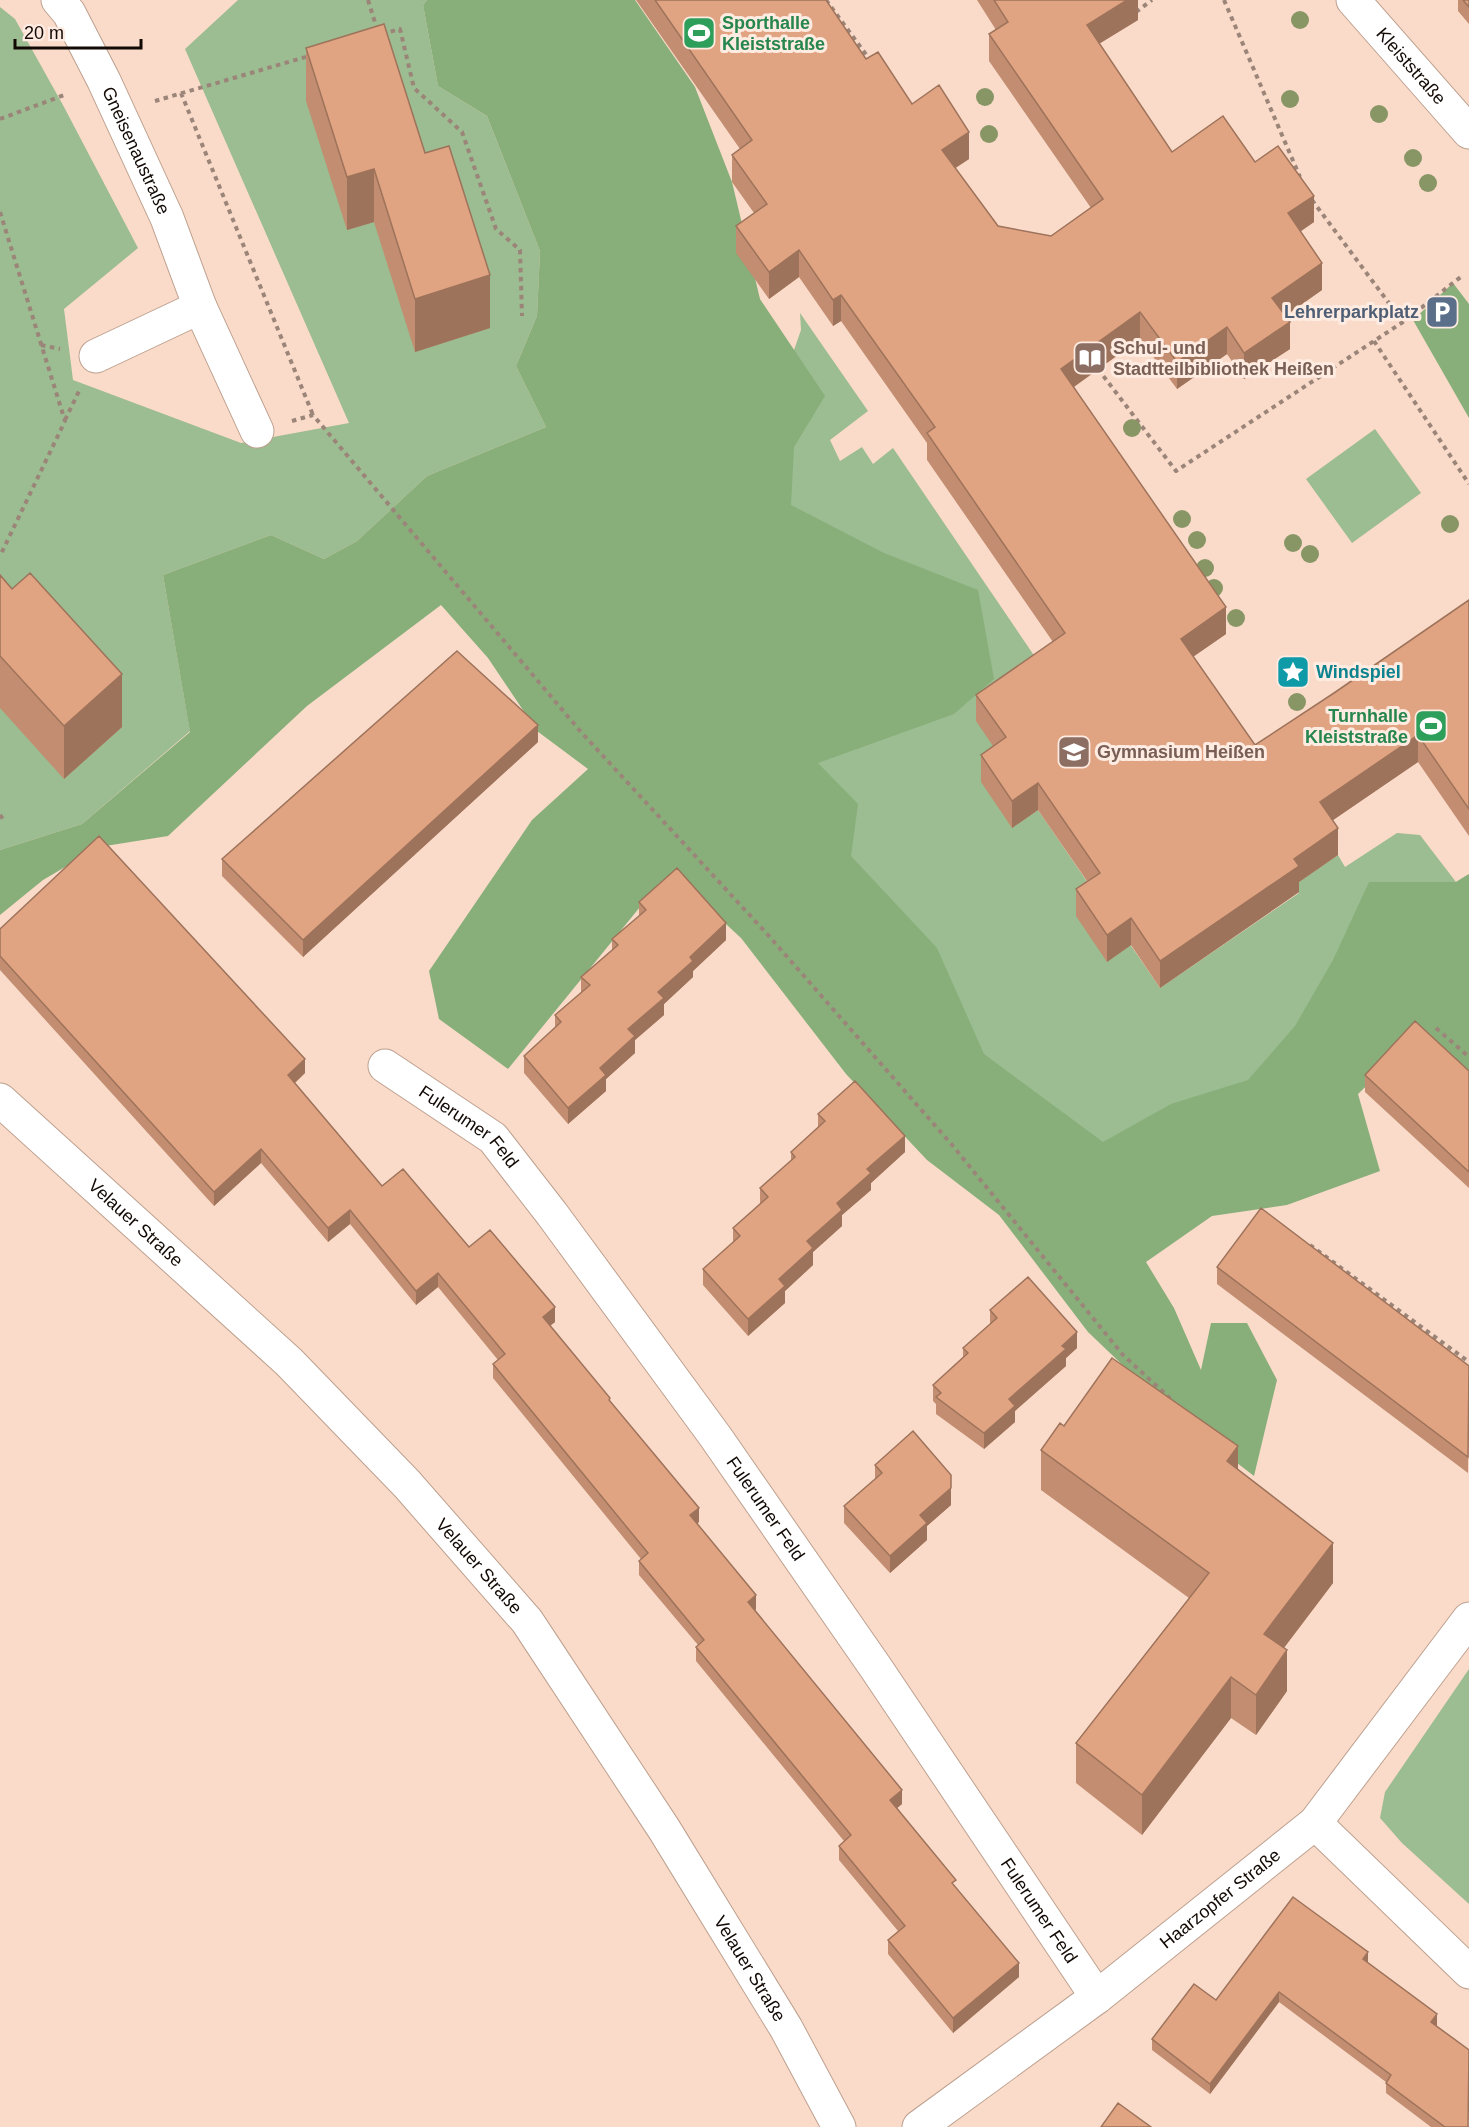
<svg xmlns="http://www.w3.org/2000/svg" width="1469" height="2127" font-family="Arial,sans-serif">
  <rect width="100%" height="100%" fill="#fadbca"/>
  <path fill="#9cbc91" d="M 238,0 L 427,0 L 423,5 L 438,86 L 487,116 L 540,251 L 537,316 L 516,366 L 546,427 L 427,476 L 357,541 L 324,559 L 271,535 L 163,575 L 190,731 L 82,824 L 0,850 L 0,7 L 15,19 L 64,107 L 138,248 L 64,309 L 73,380 L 241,443 L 349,423 L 185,49 Z
    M 800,313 L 868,411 L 830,440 L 840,461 L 862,447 L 873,464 L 893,448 L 1046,673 L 1006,764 L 1012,827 L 1038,810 L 1160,988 L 1299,893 L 1294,885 L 1338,855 L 1345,867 L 1397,833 L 1420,835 L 1456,882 L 1469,874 L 1195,1160 L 979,1156 L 629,426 L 794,350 L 801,330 Z
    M 1375,429 L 1421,493 L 1352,543 L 1306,479 Z
    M 1469,1669 L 1469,1904 L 1402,1843 L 1380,1818 L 1385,1792 Z"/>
  <path fill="#88af7a" d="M 427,0 L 635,0 L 695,87 L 732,182 L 760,299 L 825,396 L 794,447 L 791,505 L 884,553 L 978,590 L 994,679 L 954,714 L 818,763 L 858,804 L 851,856 L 937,948 L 984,1054 L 1103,1142 L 1171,1104 L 1248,1080 L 1295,1026 L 1333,960 L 1369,882 L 1456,882 L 1469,874 L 1469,1083 L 1411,1043 L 1358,1094 L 1380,1171 L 1287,1205 L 1212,1216 L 1146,1262 L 1174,1308 L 1201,1370 L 1211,1323 L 1247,1323 L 1277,1380 L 1254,1476 L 1176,1416 L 1088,1332 L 999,1215 L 927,1160 L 846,1074 L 741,938 L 672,874 L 640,907 L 508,1069 L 439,1019 L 429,971 L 532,820 L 588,769 L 537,731 L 488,658 L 441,605 L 307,706 L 168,836 L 99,847 L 43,880 L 0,915 L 0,850 L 82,824 L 190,732 L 163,575 L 271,535 L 324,559 L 357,541 L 427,476 L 546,427 L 516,366 L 537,316 L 540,251 L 487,116 L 438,86 L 423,5 Z
    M 1453,283 L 1469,304 L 1469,418 L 1413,320 Z"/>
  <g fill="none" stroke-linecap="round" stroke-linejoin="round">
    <defs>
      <g id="minor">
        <path id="s1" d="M 58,0 L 69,13 L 104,81 L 167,218 L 200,307 L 257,431"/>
        <path id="s2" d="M 1353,0 L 1469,132"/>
        <path d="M 96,356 L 200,307"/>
        <path id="s3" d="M 385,1066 L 493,1138 L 552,1214 L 715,1436 L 876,1668 L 1097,1997"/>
        <path d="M 1315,1823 L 1469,1972"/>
        <path id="s4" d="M 919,2127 L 1097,1997 L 1315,1823 L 1469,1619"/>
      </g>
      <g id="secondary">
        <path id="s5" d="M 0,1100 L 289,1362 L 407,1484 L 527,1621 L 664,1829 L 786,2028 L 839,2127"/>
      </g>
    </defs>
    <use href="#minor" stroke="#bda08f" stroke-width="35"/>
    <use href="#secondary" stroke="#bda08f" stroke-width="35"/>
    <path stroke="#9b8579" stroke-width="4" stroke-dasharray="4.5 4.5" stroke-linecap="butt" d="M 368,0 L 377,29
      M 826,0 L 870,60
      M 1224,0 L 1300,177
      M 1136,12 L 1152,0
      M 382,34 L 400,29 L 414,88 L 462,132 L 496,229 L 520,250 L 522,316
      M 181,93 L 313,415
      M 155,101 L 309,56
      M 0,119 L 67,94
      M 1312,200 L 1403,322
      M 0,212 L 65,421 L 0,556
      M 1374,341 L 1469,484
      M 41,345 L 60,349
      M 1098,369 L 1176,471 L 1403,322 L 1462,276
      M 65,420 L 80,389
      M 292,421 L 313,415 L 581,732 L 768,935 L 953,1146 L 1123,1355 L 1173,1401
      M 0,815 L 3,819
      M 1436,1028 L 1469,1057
      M 1310,1245 L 1469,1362"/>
    <use href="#minor" stroke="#fff" stroke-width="33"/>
    <use href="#secondary" stroke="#fff" stroke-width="33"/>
  </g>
  <g fill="#889666">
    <circle cx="1300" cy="20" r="9"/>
    <circle cx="985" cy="97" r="9"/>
    <circle cx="1290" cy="99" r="9"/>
    <circle cx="1379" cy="114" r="9"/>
    <circle cx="989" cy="134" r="9"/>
    <circle cx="1413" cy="158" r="9"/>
    <circle cx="1428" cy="183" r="9"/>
    <circle cx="1132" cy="428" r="9"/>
    <circle cx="1182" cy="519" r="9"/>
    <circle cx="1450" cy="524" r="9"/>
    <circle cx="1197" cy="540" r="9"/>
    <circle cx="1293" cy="543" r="9"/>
    <circle cx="1310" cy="554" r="9"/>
    <circle cx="1205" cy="568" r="9"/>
    <circle cx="1214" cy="588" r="9"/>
    <circle cx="1236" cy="618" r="9"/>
    <circle cx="1297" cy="702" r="9"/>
  </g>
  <path fill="#c28d70" d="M 636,0 L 826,0 L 866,59 L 969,159 L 955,168 L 998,226 L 1051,236 L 1091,208 L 989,61 L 989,34 L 996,30 L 977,0 L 1138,0 L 1138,20 L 1099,44 L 1172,152 L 1255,162 L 1314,222 L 1301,231 L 1322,290 L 1285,316 L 1290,349 L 1244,379 L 1227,354 L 1177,389 L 1140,339 L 1074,387 L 1226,634 L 1193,657 L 1255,745 L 1334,693 L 1469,600 L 1469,836 L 1418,762 L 1333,820 L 1338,855 L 1299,882 L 1299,892 L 1160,988 L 1131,945 L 1107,962 L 1076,916 L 1076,889 L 1087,881 L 1038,810 L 1012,828 L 981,782 L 981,755 L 993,746 L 976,721 L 976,695 L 1053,642 L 927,460 L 927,443 L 841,321 L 833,326 L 799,277 L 769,299 L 736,253 L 736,226 L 754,213 L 732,182 L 732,155 L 740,149 Z
    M 1458,0 L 1469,0 L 1469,24 L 1458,11 Z
    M 306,48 L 425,153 L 490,328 L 415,352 L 374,222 L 347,230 L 306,101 Z
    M 0,575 L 12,589 L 122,727 L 64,779 L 0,708 Z
    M 538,742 L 303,957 L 222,876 L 222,859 Z
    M 639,902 L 726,940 L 693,971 L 693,977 L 664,1004 L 664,1015 L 635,1040 L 635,1053 L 606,1079 L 606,1091 L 568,1124 L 524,1073 L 524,1056 L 555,1028 L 555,1015 L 581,993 L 581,977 L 612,950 L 612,939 L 639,917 Z
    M 0,929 L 305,1073 L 295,1083 L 382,1186 L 469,1247 L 555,1322 L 550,1326 L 610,1402 L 699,1522 L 697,1523 L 756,1609 L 755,1611 L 902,1804 L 897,1808 L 956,1888 L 1019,1977 L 953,2033 L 888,1954 L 888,1940 L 898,1931 L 839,1860 L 839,1846 L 844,1841 L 696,1661 L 696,1647 L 698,1645 L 639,1575 L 639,1561 L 641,1559 L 493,1378 L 493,1364 L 498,1360 L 438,1287 L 416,1305 L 350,1224 L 328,1242 L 261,1163 L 214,1206 L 0,970 Z
    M 1469,1071 L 1469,1188 L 1365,1092 L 1365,1075 Z
    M 818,1114 L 905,1152 L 871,1183 L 871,1190 L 842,1215 L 842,1226 L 813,1252 L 813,1265 L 785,1291 L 785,1303 L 748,1336 L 703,1285 L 703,1269 L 733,1242 L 733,1228 L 760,1204 L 760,1188 L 791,1161 L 791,1152 L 818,1127 Z
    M 1217,1267 L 1469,1366 L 1468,1473 L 1217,1284 Z
    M 990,1310 L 1077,1348 L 1066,1358 L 1066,1366 L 1015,1411 L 1015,1422 L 984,1449 L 936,1414 L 936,1404 L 933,1401 L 933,1385 L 963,1357 L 963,1348 L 990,1324 Z
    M 1064,1426 L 1238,1469 L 1333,1583 L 1284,1648 L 1287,1691 L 1256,1735 L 1231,1718 L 1142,1835 L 1076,1783 L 1076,1743 L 1189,1598 L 1041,1490 L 1041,1450 Z
    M 875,1465 L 951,1505 L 927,1526 L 927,1540 L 890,1573 L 844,1523 L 844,1506 L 875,1479 Z
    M 1368,1963 L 1437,2025 L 1436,2025 L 1469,2127 L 1431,2127 L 1386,2093 L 1386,2082 L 1279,2002 L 1210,2094 L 1152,2050 L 1152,2039 L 1216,2000 Z"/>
  <path fill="#9e735b" d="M 1127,0 L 1138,0 L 1138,20 L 1087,51 L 1087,25 Z
    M 969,132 L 969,159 L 942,177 L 942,150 Z
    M 374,169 L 374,222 L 347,230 L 347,177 Z
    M 1314,196 L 1314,222 L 1288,240 L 1288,213 Z
    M 799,250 L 799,277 L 769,299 L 769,272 Z
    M 1322,263 L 1322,290 L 1272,325 L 1272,298 Z
    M 490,275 L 490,328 L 415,352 L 415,299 Z
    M 841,295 L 841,321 L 833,326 L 833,300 Z
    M 1140,312 L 1140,339 L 1061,396 L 1061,369 Z
    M 1290,322 L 1290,349 L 1244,379 L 1244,353 Z
    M 1227,327 L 1227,354 L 1177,389 L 1177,362 Z
    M 1226,607 L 1226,634 L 1181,665 L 1181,639 Z
    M 122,674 L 122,727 L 64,779 L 64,726 Z
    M 538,725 L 538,742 L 303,957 L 303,940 Z
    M 1418,735 L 1418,762 L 1320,829 L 1320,802 Z
    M 1038,783 L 1038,810 L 1012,828 L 1012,801 Z
    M 1338,828 L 1338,855 L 1299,882 L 1299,892 L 1160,988 L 1160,961 L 1294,859 Z
    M 1131,918 L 1131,945 L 1107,962 L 1107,935 Z
    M 726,923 L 726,940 L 693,971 L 693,977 L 664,1004 L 664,1015 L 635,1040 L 635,1053 L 606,1079 L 606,1091 L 568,1124 L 568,1108 L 600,1068 L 628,1029 L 658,992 L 690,957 Z
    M 305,1059 L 305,1073 L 288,1089 L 288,1075 Z
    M 905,1136 L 905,1152 L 871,1183 L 871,1190 L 842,1215 L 842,1226 L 813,1252 L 813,1265 L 785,1291 L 785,1303 L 748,1336 L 748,1319 L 807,1241 L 837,1203 L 867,1169 Z
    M 261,1149 L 261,1163 L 214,1206 L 214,1192 Z
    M 350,1210 L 350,1224 L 328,1242 L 328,1228 Z
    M 438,1273 L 438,1287 L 416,1305 L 416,1291 Z
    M 555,1307 L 555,1322 L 543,1331 L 543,1317 Z
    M 1077,1332 L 1077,1348 L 1066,1358 L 1066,1366 L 1015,1411 L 1015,1422 L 984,1449 L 984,1433 L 1009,1399 L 1062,1346 Z
    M 1238,1446 L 1238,1486 L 1227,1461 Z
    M 951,1488 L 951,1505 L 927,1526 L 927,1540 L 890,1573 L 890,1556 L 920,1515 Z
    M 699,1508 L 699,1522 L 690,1529 L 690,1515 Z
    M 1333,1543 L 1333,1583 L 1264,1674 L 1264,1634 Z
    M 756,1595 L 756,1609 L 748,1616 L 748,1602 Z
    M 1287,1650 L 1287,1691 L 1256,1735 L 1256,1695 Z
    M 1231,1677 L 1231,1718 L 1142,1835 L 1142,1795 Z
    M 902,1790 L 902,1804 L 890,1814 L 890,1800 Z
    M 1368,1952 L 1368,1963 L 1363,1959 Z
    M 1019,1963 L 1019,1977 L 953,2033 L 953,2018 Z
    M 1279,1992 L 1279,2002 L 1210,2094 L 1210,2084 Z
    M 1437,2014 L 1437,2025 L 1431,2032 L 1431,2022 Z"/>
  <path fill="#e1a482" stroke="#9e735b" stroke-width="1.5" d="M 655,0 L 826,0 L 866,59 L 878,52 L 912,104 L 939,85 L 969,132 L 942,150 L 998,226 L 1051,236 L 1103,199 L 989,34 L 1008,22 L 994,0 L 1127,0 L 1087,25 L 1172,152 L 1223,116 L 1255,162 L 1278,146 L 1314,196 L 1288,213 L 1322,263 L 1272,298 L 1290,322 L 1244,353 L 1227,327 L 1177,362 L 1140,312 L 1061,369 L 1226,607 L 1181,639 L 1255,745 L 1334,693 L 1469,600 L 1469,809 L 1418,735 L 1320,802 L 1338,828 L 1294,859 L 1299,866 L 1160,961 L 1131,918 L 1107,935 L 1076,889 L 1100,873 L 1038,783 L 1012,801 L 981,755 L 1006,737 L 976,695 L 1065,633 L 927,433 L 935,427 L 841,295 L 833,300 L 799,250 L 769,272 L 736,226 L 767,204 L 732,155 L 752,140 Z
    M 1463,0 L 1469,0 L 1469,7 Z
    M 384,24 L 425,153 L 449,146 L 490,275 L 415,299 L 374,169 L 347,177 L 306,48 Z
    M 30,573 L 122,674 L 64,726 L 0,656 L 0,575 L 12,589 Z
    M 457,651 L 538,725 L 303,940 L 222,859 Z
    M 99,836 L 305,1059 L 288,1075 L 382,1186 L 403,1169 L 469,1247 L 490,1230 L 555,1307 L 543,1317 L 610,1398 L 609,1400 L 699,1508 L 690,1515 L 756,1595 L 748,1602 L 902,1790 L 890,1800 L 956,1880 L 952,1883 L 1019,1963 L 953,2018 L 888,1940 L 905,1926 L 839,1846 L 851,1835 L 696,1647 L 704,1640 L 639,1561 L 648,1553 L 493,1364 L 505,1354 L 438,1273 L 416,1291 L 350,1210 L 328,1228 L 261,1149 L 214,1192 L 0,956 L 0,929 Z
    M 677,868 L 726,923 L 690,957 L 693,961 L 658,992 L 664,998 L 628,1029 L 635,1036 L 600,1068 L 606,1075 L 568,1108 L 524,1056 L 561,1022 L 555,1015 L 590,985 L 581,977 L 618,945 L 612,939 L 646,910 L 639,902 Z
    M 1415,1021 L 1469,1071 L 1469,1172 L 1365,1075 Z
    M 855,1081 L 905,1136 L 867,1169 L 871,1173 L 837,1203 L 842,1210 L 807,1241 L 813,1248 L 779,1279 L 785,1286 L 748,1319 L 703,1269 L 740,1236 L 733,1228 L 768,1197 L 760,1188 L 795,1157 L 791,1152 L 825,1121 L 818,1114 Z
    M 1261,1208 L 1469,1366 L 1468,1457 L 1217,1267 Z
    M 1028,1277 L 1077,1332 L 1062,1346 L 1066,1349 L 1009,1399 L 1015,1406 L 984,1433 L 936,1397 L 941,1393 L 933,1385 L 968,1353 L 963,1348 L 997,1318 L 990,1310 Z
    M 1112,1358 L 1238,1446 L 1227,1461 L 1333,1543 L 1264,1634 L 1287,1650 L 1256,1695 L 1231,1677 L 1142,1795 L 1076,1743 L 1209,1573 L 1041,1450 L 1060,1423 L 1064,1426 Z
    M 913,1431 L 951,1475 L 951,1488 L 920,1515 L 927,1523 L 890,1556 L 844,1506 L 882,1473 L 875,1465 Z
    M 1293,1897 L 1368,1952 L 1363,1959 L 1437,2014 L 1431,2022 L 1469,2050 L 1468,2127 L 1445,2127 L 1386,2083 L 1391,2075 L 1279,1992 L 1210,2084 L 1152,2039 L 1194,1984 L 1216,2000 Z
    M 1118,2103 L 1151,2127 L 1101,2127 Z"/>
  <defs>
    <symbol id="stadium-square" viewBox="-11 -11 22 22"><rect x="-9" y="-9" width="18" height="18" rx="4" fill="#2e9e5b" stroke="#feebe1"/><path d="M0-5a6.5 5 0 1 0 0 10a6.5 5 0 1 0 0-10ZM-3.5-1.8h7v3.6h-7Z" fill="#fff"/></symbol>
    <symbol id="parking-square" viewBox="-11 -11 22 22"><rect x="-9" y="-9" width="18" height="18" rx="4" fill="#5c6f8a" stroke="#feebe1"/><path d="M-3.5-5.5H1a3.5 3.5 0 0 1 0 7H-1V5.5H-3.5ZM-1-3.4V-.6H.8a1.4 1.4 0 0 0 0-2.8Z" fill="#fff"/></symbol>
    <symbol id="library-square" viewBox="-11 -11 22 22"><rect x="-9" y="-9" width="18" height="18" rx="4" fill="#8d6e63" stroke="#feebe1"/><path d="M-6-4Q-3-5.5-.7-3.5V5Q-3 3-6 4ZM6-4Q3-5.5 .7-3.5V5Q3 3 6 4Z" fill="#fff"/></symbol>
    <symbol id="sight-square" viewBox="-11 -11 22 22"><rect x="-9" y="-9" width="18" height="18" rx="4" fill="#0f9aa8" stroke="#feebe1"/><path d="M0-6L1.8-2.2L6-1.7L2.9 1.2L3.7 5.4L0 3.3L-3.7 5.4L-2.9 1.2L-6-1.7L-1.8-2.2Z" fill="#fff"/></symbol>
    <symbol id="school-square" viewBox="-11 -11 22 22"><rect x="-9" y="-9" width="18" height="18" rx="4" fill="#8d6e63" stroke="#feebe1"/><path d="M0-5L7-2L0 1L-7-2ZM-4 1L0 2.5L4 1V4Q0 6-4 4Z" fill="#fff"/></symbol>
  </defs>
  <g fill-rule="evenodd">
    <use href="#stadium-square" x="680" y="14" width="38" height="38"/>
    <use href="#parking-square" x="1423" y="293" width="38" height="38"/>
    <use href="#library-square" x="1071" y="339" width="38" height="38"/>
    <use href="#sight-square" x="1274" y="653" width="38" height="38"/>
    <use href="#stadium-square" x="1412" y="707" width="38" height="38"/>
    <use href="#school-square" x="1055" y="733" width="38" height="38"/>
  </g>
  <g text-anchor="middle" stroke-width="6" stroke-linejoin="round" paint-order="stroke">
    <g font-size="18" font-weight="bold" fill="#27864d" stroke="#feebe1" text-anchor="start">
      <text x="722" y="29">Sporthalle<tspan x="722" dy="21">Kleiststraße</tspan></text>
      <text x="1408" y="722" text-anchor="end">Turnhalle<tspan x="1408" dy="21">Kleiststraße</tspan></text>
    </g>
    <g font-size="18" fill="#120904" stroke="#feebe1">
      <text dy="6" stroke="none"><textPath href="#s2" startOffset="88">Kleiststraße</textPath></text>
      <text dy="6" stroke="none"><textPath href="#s1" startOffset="170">Gneisenaustraße</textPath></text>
      <text dy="6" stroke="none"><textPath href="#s3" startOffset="104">Fulerumer Feld</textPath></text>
      <text dy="6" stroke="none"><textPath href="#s5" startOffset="183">Velauer Straße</textPath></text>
      <text dy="6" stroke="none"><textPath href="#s3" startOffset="590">Fulerumer Feld</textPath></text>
      <text dy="6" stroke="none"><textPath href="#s5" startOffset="669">Velauer Straße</textPath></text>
      <text dy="6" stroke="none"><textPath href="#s4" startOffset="378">Haarzopfer Straße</textPath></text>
      <text dy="6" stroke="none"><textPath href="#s3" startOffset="1076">Fulerumer Feld</textPath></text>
      <text dy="6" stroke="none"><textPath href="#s5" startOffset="1155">Velauer Straße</textPath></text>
    </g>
    <g font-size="18" font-weight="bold" fill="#4e5e75" stroke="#feebe1" text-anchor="end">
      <text x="1419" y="318">Lehrerparkplatz</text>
    </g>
    <g font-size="18" font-weight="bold" fill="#785e54" stroke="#feebe1" text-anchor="start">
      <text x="1113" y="354">Schul- und<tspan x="1113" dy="21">Stadtteilbibliothek Heißen</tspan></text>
      <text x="1097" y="758">Gymnasium Heißen</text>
    </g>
    <g font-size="18" font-weight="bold" fill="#0d838f" stroke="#feebe1" text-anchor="start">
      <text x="1316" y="678">Windspiel</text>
    </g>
  </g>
  <path d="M15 39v9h126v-9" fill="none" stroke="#120904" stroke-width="3"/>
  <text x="24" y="39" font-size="18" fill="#120904" stroke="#feebe1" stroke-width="4.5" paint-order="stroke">20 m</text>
</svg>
